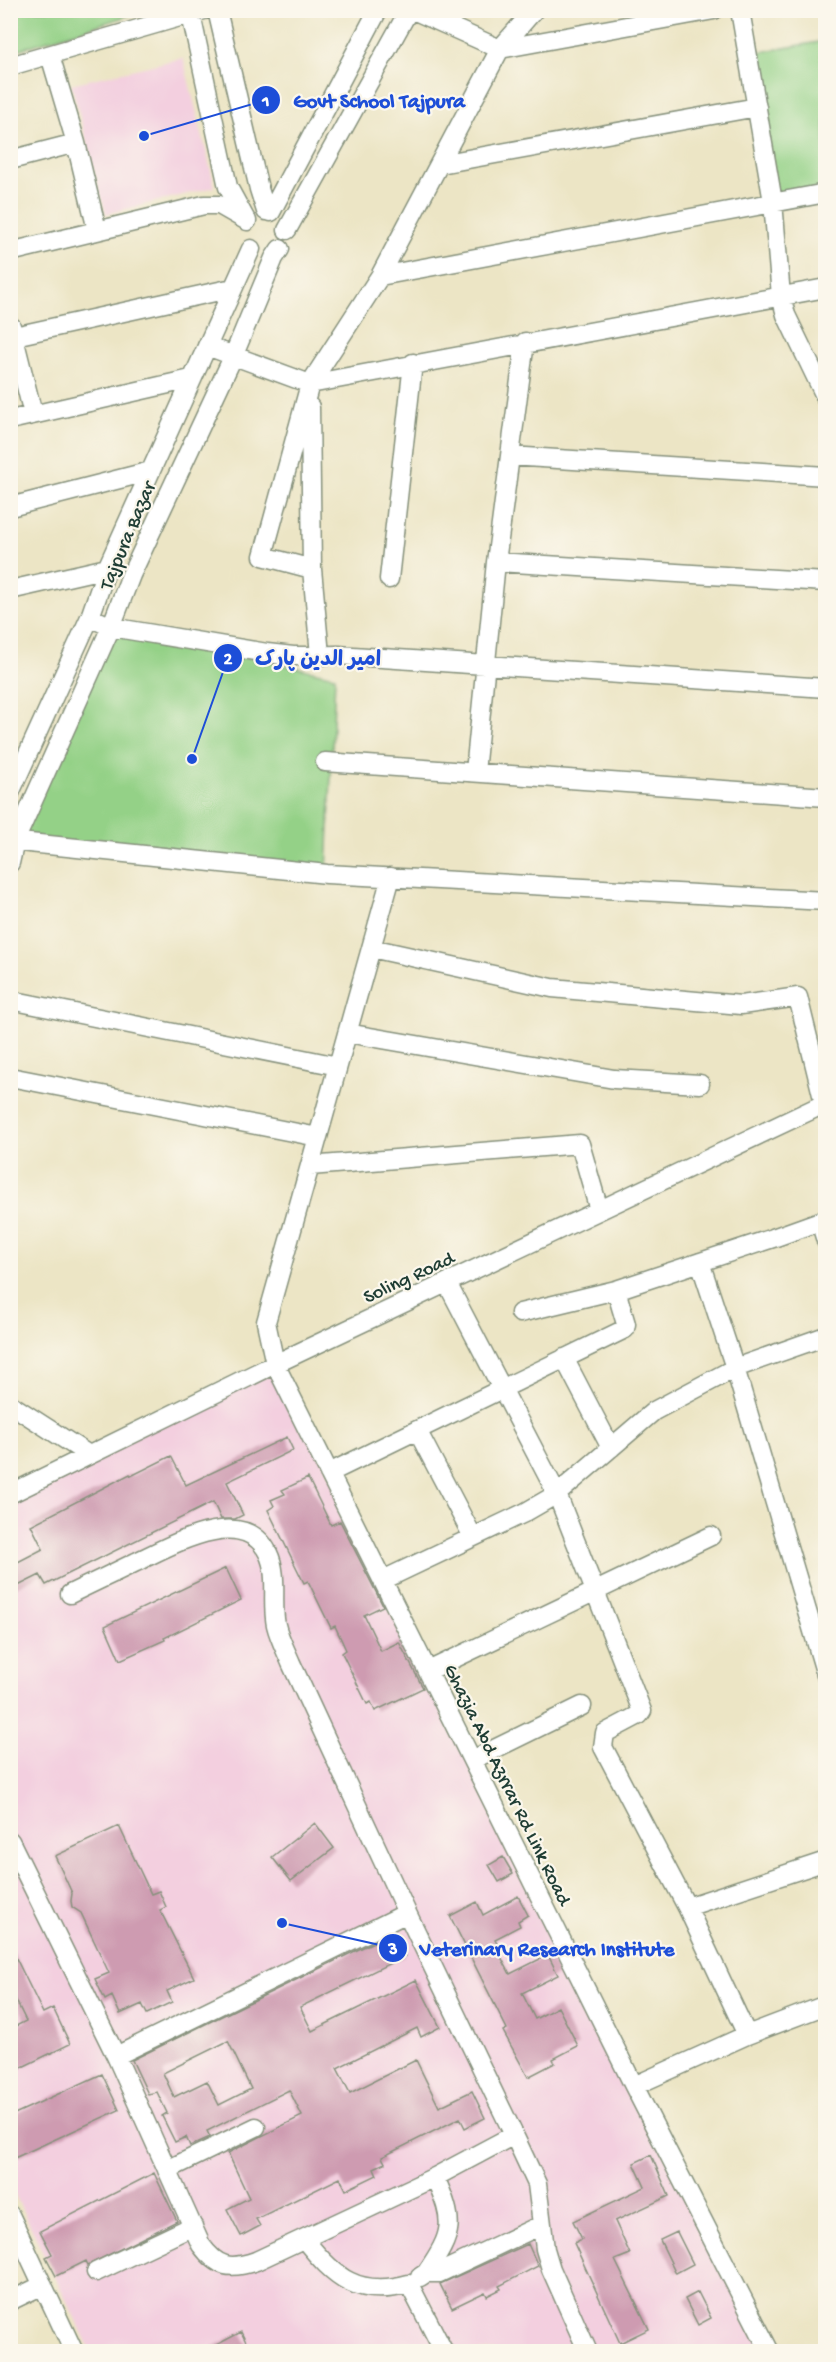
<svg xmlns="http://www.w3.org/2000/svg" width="836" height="2362" font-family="'Gochi Hand','Playpen Sans Arabic',sans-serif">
  <rect width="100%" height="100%" fill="#fbf7ec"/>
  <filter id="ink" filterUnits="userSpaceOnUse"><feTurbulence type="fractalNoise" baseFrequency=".0167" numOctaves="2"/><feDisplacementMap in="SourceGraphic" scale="12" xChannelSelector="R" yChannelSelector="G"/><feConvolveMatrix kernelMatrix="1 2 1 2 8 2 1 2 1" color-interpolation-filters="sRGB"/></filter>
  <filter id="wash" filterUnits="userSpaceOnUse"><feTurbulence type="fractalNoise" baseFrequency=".008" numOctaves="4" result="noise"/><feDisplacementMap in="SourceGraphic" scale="24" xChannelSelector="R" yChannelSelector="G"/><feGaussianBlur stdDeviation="1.35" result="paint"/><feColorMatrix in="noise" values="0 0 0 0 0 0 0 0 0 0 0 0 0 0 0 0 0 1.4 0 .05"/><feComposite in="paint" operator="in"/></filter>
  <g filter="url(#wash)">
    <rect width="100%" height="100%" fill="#ece5c5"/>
    <path fill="#f3cfdf" d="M 183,58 L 215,187 L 106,214 L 71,84 Z
      M 275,1364 L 770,2351 L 91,2351 L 11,2187 L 11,1494 Z"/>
    <path fill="#94d187" stroke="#5a875e" stroke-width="1.5" d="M 11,10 L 144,10 L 144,11 L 11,52 Z
      M 825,41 L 825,193 L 773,202 L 748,54 Z
      M 111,627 L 335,676 L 327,874 L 15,841 Z"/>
    <g id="blocks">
      <path fill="#ce9bb1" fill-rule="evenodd" d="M 287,1437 L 293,1450 L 227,1482 L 243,1515 L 235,1519 L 221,1519 L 213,1502 L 46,1585 L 40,1575 L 10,1590 L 10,1566 L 43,1549 L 31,1525 L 130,1474 L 131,1476 L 171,1456 L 186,1485 Z
        M 308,1478 L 331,1525 L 340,1521 L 383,1606 L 364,1615 L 381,1651 L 399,1642 L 423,1688 L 375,1711 L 371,1702 L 367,1704 L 342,1653 L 346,1650 L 335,1626 L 331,1628 L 308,1581 L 304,1583 L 268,1510 L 274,1506 L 271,1500 L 285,1494 L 282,1490 Z
        M 226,1568 L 241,1600 L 164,1638 L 165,1640 L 120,1660 L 105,1626 Z
        M 315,1823 L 334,1848 L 291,1881 L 272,1857 Z
        M 119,1826 L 151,1894 L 159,1891 L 166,1907 L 160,1910 L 194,1978 L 167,1991 L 172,2002 L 147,2014 L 142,2004 L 120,2014 L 112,1996 L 105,2000 L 95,1979 L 109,1973 L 81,1913 L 72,1907 L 71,1901 L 72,1893 L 55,1856 Z
        M 503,1857 L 513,1874 L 499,1882 L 489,1865 Z
        M 518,1896 L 528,1915 L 518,1921 L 520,1926 L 495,1939 L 500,1948 L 497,1949 L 510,1974 L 548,1955 L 558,1975 L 522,1993 L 535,2019 L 558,2007 L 578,2046 L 553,2059 L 555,2063 L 528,2077 L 503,2031 L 507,2029 L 450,1916 L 477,1902 L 483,1915 Z
        M 394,1932 L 405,1956 L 300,2007 L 312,2031 L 416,1980 L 440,2027 L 421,2037 L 417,2028 L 337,2068 L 350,2093 L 416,2060 L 439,2107 L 472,2091 L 485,2118 L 465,2128 L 460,2118 L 382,2157 L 385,2163 L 374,2168 L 377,2175 L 346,2190 L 340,2178 L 256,2219 L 260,2226 L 241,2236 L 227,2209 L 249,2198 L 228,2153 L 302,2116 L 289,2090 L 207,2131 L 210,2137 L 190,2146 L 186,2137 L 175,2142 L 162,2116 L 167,2113 L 157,2092 L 148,2094 L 132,2060 ZM 228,2041 L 251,2089 L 219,2105 L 207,2081 L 174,2097 L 163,2073 Z
        M 10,1946 L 43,2013 L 53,2008 L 70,2044 L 10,2073 L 10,2029 L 26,2021 L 10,1988 Z
        M 102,2074 L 119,2110 L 10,2160 L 10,2116 Z
        M 651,2155 L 669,2196 L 615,2221 L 630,2254 L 615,2260 L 649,2329 L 620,2343 L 574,2243 L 582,2239 L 573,2221 L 645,2187 L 634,2163 Z
        M 154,2173 L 177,2221 L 88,2265 L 86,2261 L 56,2276 L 46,2257 L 52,2254 L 40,2231 Z
        M 677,2232 L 693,2264 L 676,2273 L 660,2240 Z
        M 528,2244 L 538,2266 L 499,2286 L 501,2289 L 487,2296 L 485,2292 L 452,2308 L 440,2284 Z
        M 698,2292 L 711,2318 L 698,2325 L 685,2299 Z
        M 241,2332 L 251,2352 L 203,2352 Z"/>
    </g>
  </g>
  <g filter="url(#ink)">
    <use href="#blocks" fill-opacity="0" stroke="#86917c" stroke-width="1.5"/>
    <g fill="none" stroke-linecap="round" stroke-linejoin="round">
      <defs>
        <path id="minor" d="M 190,10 L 228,187 L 246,220
          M 217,10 L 259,189 L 266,211
          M 413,10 L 500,49 L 714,10
          M 740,10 L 773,202 L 781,296 L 786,315 L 826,398
          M 50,55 L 76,143 L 97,230
          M 10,66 L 204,10
          M 10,160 L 76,143
          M 440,164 L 757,107
          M 271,212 L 378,10
          M 287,230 L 409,10
          M 10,252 L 204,205 L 219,205 L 247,221
          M 380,276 L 826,193
          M 11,326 L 33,414
          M 10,337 L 233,288
          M 207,346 L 310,384 L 826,288
          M 310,407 L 312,569 L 320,655
          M 10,420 L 191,379
          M 510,456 L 826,476
          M 10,507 L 151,471
          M 496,562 L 826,582
          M 312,569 L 263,556 L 310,384 L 380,276 L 500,49 L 534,10
          M 389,579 L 413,363
          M 10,590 L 107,568
          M 90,617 L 111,627 L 267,653 L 293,656 L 338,655 L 826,688
          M 325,762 L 826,797
          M 475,772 L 496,562 L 525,342
          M 10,793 L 90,617 L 107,568 L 251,249
          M 10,841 L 327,874 L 826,901
          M 10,863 L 15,841 L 111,627 L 131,575 L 233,357 L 274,258 L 280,249
          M 391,877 L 266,1322 L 275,1364 L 634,2086 L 770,2352
          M 371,948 L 552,988 L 741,1005 L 798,997 L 824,1103
          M 10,1000 L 338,1066
          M 347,1033 L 614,1079 L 700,1084
          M 10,1077 L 318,1137
          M 310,1166 L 580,1144 L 599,1210
          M 820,1221 L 826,1241
          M 700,1262 L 735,1368 L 826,1675
          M 447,1283 L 557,1494 L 642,1711 L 639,1715 L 605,1733 L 603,1747 L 687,1907 L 747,2035
          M 520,1313 L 616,1290 L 773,1238 L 826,1219
          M 564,1358 L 611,1448
          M 10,1404 L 89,1455
          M 417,1430 L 473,1537
          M 329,1473 L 625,1329 L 626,1324 L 616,1290
          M 10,1494 L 275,1364 L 826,1103
          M 383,1580 L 524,1513 L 557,1494 L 654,1411 L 735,1368 L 826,1336
          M 428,1671 L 711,1536
          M 472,1760 L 582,1706
          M 10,1841 L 116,2056 L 201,2245 C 218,2268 230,2270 256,2261 L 435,2177 L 514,2135 L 407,1913 L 291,1663 C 286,1651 279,1638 276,1625 C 271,1602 279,1575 268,1553 C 243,1503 170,1546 136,1562 C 114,1573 92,1583 70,1594
          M 687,1907 L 826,1861
          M 116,2056 L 407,1913
          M 634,2086 L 747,2035 L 826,2005
          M 514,2135 L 537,2184 L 545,2249 L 551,2269 L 588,2352
          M 167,2170 L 256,2127
          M 10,2215 L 74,2352
          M 304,2239 C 335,2278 358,2298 409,2284 L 444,2352
          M 96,2272 L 193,2226
          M 426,2273 L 439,2273 L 541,2225
          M 420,2277 L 426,2273 C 454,2232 455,2223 435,2177
          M 10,2301 L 43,2285"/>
      </defs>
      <use href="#minor" stroke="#86917c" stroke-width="21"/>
      <use href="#minor" stroke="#fff" stroke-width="18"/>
    </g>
  </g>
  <g text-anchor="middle" stroke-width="4.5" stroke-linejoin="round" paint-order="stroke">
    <g font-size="20" fill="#1f3d34" stroke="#fbf7ec">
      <text transform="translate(126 535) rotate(-67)" y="7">Tajpura Bazar</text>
      <text transform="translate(408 1276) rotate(-25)" y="7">Soling Road</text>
      <text transform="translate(509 1784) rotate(64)" y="7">Ghazia Abd Azrrar Rd Link Road</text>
    </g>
  </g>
  <path fill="none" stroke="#1d4ed8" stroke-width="2" d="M144 136L266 100M192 759L228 658M282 1923L393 1948"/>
  <g fill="#1d4ed8" stroke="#fbf7ec" stroke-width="2">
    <circle cx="144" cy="136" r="6"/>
    <circle cx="192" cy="759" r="6"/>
    <circle cx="282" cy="1923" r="6"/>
    <circle cx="266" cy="100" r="15"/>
    <circle cx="228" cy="658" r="15"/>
    <circle cx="393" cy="1948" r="15"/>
  </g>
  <g font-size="18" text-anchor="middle" font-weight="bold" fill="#fff">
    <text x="266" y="106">1</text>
    <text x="228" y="664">2</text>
    <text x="393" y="1954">3</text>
  </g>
  <g font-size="21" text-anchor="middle" font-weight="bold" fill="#1d4ed8" stroke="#fbf7ec" stroke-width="4.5" stroke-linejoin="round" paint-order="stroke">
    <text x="379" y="107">Govt School Tajpura</text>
    <text x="318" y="665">امیر الدین پارک</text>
    <text x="547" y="1955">Veterinary Research Institute</text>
  </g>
  <rect width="836" height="2362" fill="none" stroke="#fbf7ec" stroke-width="36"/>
</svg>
